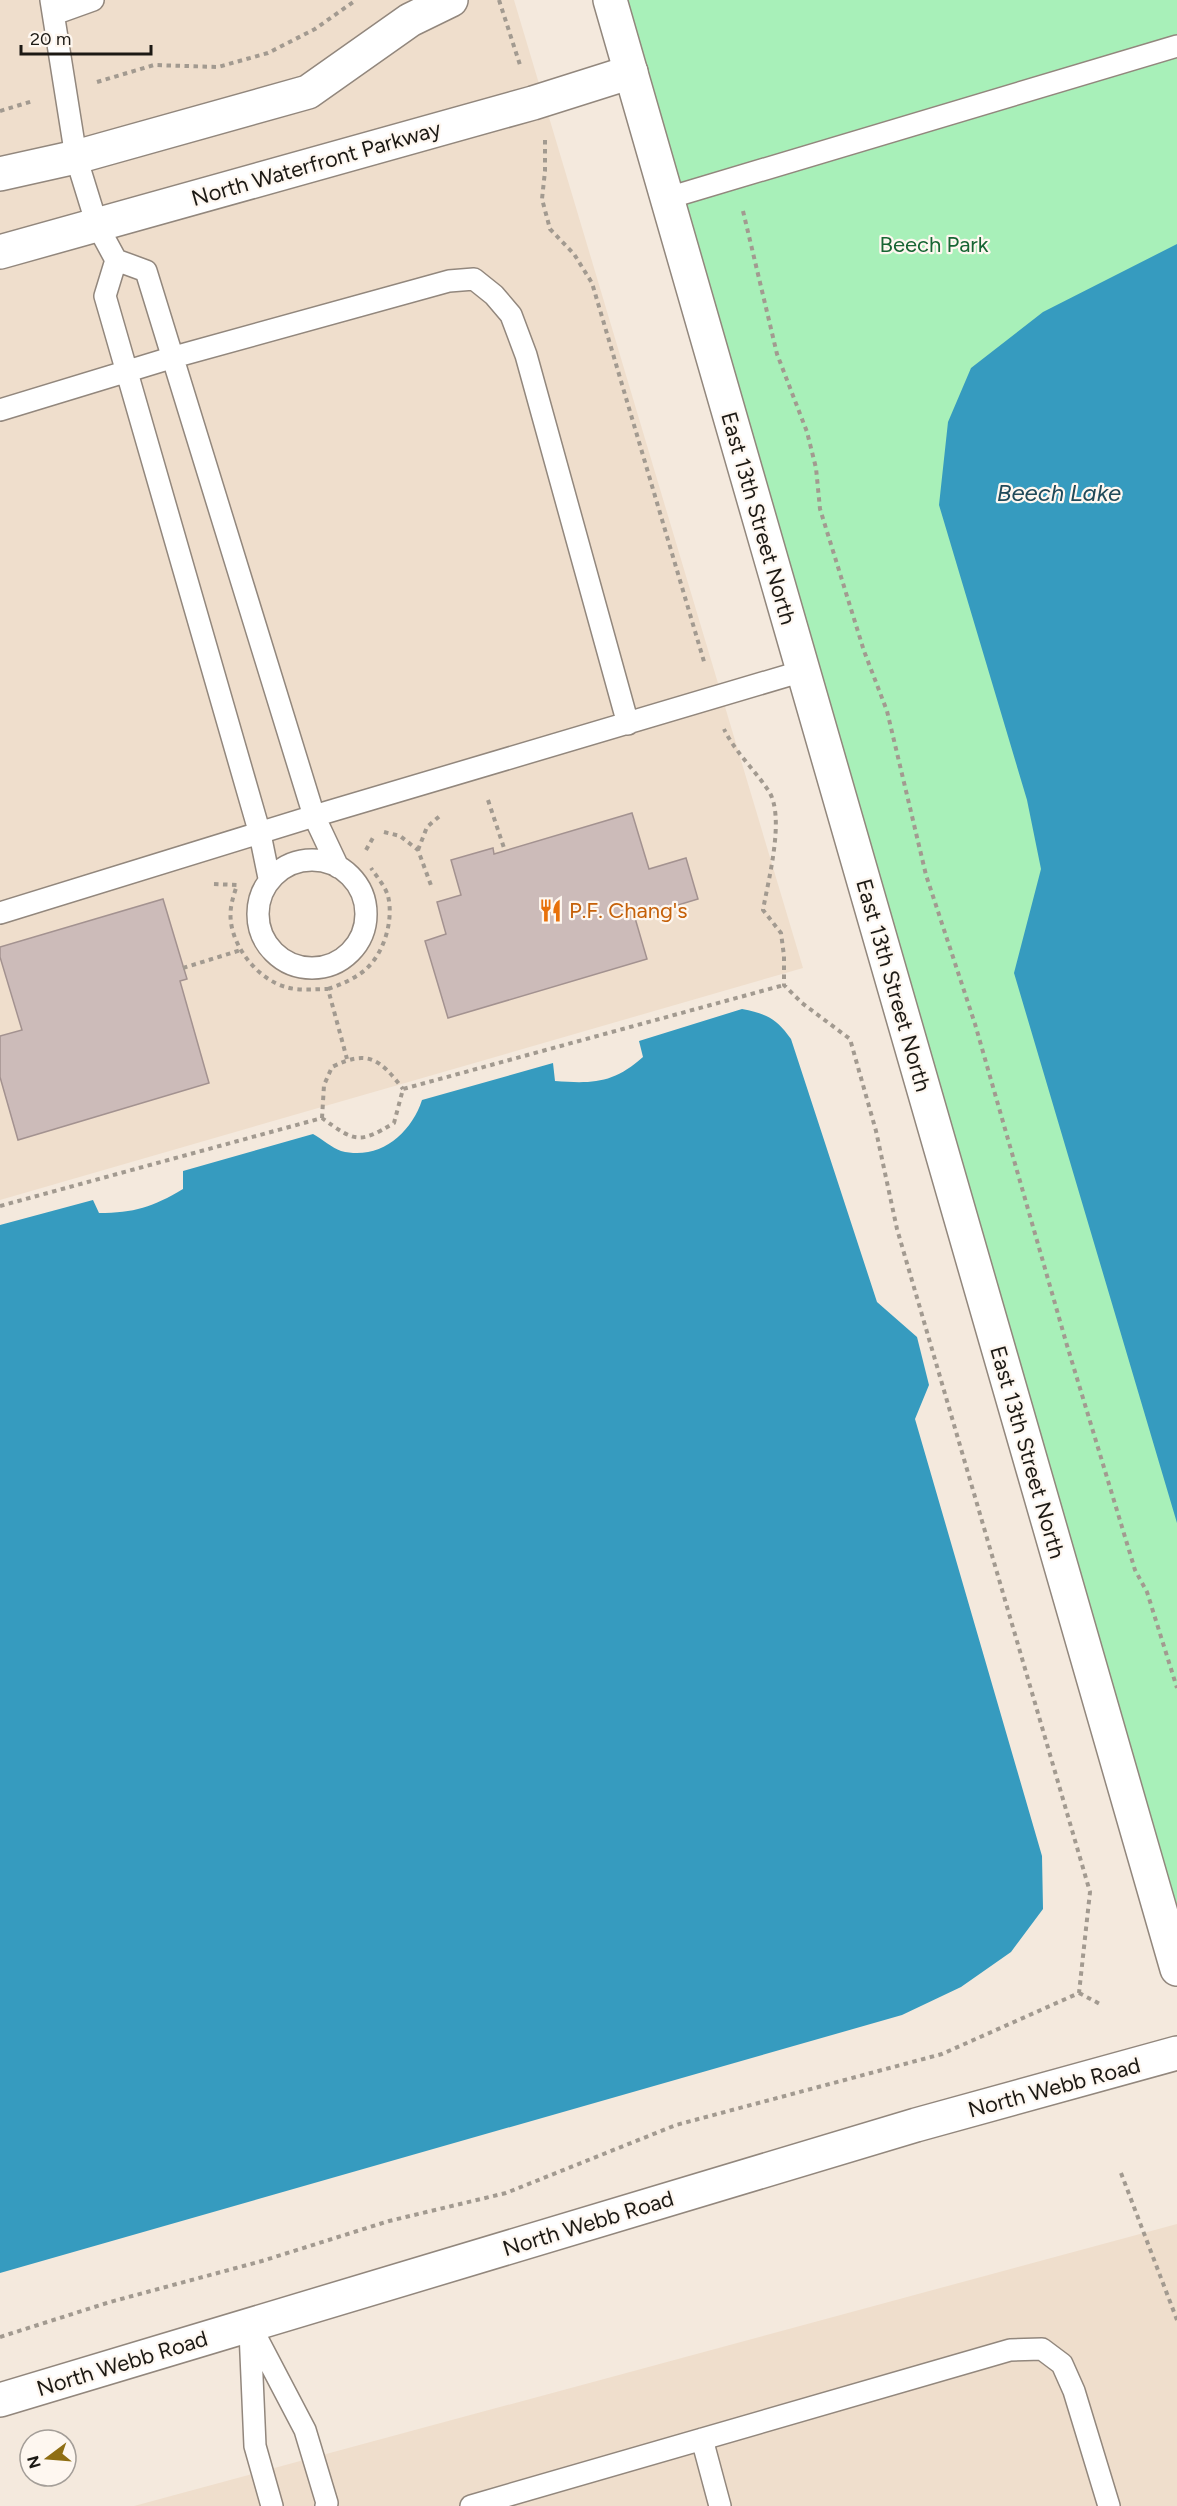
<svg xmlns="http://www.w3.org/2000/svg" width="1177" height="2506" font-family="Figtree,sans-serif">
  <rect width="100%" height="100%" fill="#f4e9dd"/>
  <path fill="#efdecc" d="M 0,0 L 514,0 L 803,968 L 0,1200 Z
    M 1177,2224 L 1177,2506 L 134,2506 Z"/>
  <path fill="#a8f0b9" d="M 610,0 L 1177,0 L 1177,1970 Z"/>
  <path fill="#369bbf" d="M 1177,244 L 1177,1523 L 1014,973 L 1041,869 L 1027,800 L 939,505 L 948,422 L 971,368 L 1043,312 Z
    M 742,1009 C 767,1014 776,1018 791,1039 L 877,1302 L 917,1337 L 929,1385 L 915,1419 L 1042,1856 L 1043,1909 L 1011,1952 L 961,1987 L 902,2015 L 0,2273 L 0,1225 L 93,1200 L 99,1213 C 134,1213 153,1207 183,1189 L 183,1171 L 313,1134 C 322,1139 332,1148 341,1151 C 379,1161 411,1134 422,1100 L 553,1063 L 555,1081 C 593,1084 614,1083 643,1057 L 639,1041 Z"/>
  <path fill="#ccbbb9" stroke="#a39290" stroke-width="1.5" d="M 632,813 L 649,869 L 686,858 L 698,899 L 635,918 L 647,959 L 448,1018 L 425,941 L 446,934 L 437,902 L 461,895 L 451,860 L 493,848 L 494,854 Z
    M 163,899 L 187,979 L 180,981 L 209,1083 L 18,1140 L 0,1077 L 0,1036 L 22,1030 L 0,957 L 0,947 Z"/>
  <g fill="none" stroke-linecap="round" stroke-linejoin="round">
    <defs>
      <path id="lane" d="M 51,0 L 76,157 L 97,225 L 116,260 L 146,271 L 314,816 L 338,867
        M 54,14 L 93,0
        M 668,198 L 1177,46
        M 116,260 L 105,296 L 260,834 L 269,878
        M 0,410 L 174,357 L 449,281 L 474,279 L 494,295 L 511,315 L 526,355 L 628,724
        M258 914a54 54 0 1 1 108 0a54 54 0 1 1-108 0Z
        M 0,913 L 314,816 L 803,671
        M 250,2325 L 305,2430 L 327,2503 L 326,2506
        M 250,2331 L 255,2446 L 272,2506
        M 702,2439 L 720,2506
        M 471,2506 L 1010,2350 L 1042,2349 L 1062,2364 L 1074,2391 L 1109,2506"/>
      <path id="street" d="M 0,174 L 76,157 L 308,92 L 410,20 L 451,0
        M 0,252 L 533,103 L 631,72"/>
      <path id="secondary" d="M 610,0 L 1177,1969
        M 0,2400 L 916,2125 L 1177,2053"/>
    </defs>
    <use href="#lane" stroke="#92877d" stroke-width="24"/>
    <use href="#street" stroke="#92877d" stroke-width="36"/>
    <use href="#secondary" stroke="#92877d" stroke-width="36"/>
    <path stroke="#a29a90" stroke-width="4" stroke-dasharray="4.5 4.5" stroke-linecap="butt" d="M 499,0 L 520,65
      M 97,82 L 154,65 L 218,67 L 268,53 L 315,29 L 356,0
      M 0,111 L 33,101
      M 545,140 L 545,171 L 542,199 L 550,229 L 574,254 L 592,283 L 705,665
      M 743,211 L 777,354 L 807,432 L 816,468 L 820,509 L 864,651 L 887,711 L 926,875 L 975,1024 L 1066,1342 L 1135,1570 L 1147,1592 L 1177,1688
      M 488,800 L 505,851
      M 384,832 L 400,836 L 418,850 L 432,888
      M 366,850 L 374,836
      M 418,850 L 427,827 L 442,814
      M 214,884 L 237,885 C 233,897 229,909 231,922 C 234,949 259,980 286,987 C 298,991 315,989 328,989 L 347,1059
      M 183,968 L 241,950
      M 328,989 C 342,984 354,979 365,970 C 384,954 394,920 388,896 C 385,886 377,877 371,868
      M 322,1118 L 324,1085 L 332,1067 C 368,1049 380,1059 403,1089
      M 0,1206 L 322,1118 C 355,1142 359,1144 394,1123 L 403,1089 L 784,985
      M 1079,1993 L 1100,2004
      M 1121,2173 L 1177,2320
      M 0,2337 L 110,2302 L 262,2261 L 389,2221 L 506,2193 L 676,2125 L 942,2054 L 1079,1993 L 1090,1892 L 897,1229 L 876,1131 L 850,1039 L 802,1003 L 784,985 L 784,956 L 781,933 L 763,910 C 768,881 786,815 768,790 C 754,769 735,752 724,729"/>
    <use href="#lane" stroke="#fff" stroke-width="21"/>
    <use href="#street" stroke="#fff" stroke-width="33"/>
    <use href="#secondary" stroke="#fff" stroke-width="33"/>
  </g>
  <defs>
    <symbol id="restaurant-bare" viewBox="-9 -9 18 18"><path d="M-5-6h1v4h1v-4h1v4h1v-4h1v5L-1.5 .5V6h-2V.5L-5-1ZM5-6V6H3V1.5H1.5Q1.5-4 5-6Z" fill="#e8710a" stroke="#fef7f0" stroke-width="2.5" paint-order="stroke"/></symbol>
  </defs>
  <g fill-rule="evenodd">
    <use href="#restaurant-bare" x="534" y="894" width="33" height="33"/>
  </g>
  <g text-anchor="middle" stroke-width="4.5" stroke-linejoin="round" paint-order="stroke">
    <g font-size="22" fill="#1c1914" stroke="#fef7f0">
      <text transform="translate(316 163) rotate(-16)" y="8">North Waterfront Parkway</text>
      <text transform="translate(759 518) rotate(74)" y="8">East 13th Street North</text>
      <text transform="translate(894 985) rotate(74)" y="8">East 13th Street North</text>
      <text transform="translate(1028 1452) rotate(74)" y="8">East 13th Street North</text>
      <text transform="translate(1054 2087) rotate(-15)" y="8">North Webb Road</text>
      <text transform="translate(588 2223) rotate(-17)" y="8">North Webb Road</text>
      <text transform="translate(122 2363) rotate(-17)" y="8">North Webb Road</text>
    </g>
    <g font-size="22" fill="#176533" stroke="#fef7f0">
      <text x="934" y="252">Beech Park</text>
    </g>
    <g font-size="22" fill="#c56008" stroke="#fef7f0" text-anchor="start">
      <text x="569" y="918">P.F. Chang's</text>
    </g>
    <g font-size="24" font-style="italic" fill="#204a5a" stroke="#fef7f0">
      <text x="1059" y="501">Beech Lake</text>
    </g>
  </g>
  <g transform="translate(48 2458) rotate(254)"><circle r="28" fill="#fef7f0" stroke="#a49e98" stroke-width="1.5"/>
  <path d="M0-4.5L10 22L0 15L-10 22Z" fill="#8f6e13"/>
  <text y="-9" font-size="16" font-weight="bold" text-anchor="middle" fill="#1c1914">N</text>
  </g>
  <path d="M21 45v9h130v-9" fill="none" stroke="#1c1914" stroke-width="3"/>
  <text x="30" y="45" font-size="18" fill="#1c1914" stroke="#fef7f0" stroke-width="4.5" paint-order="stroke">20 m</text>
</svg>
